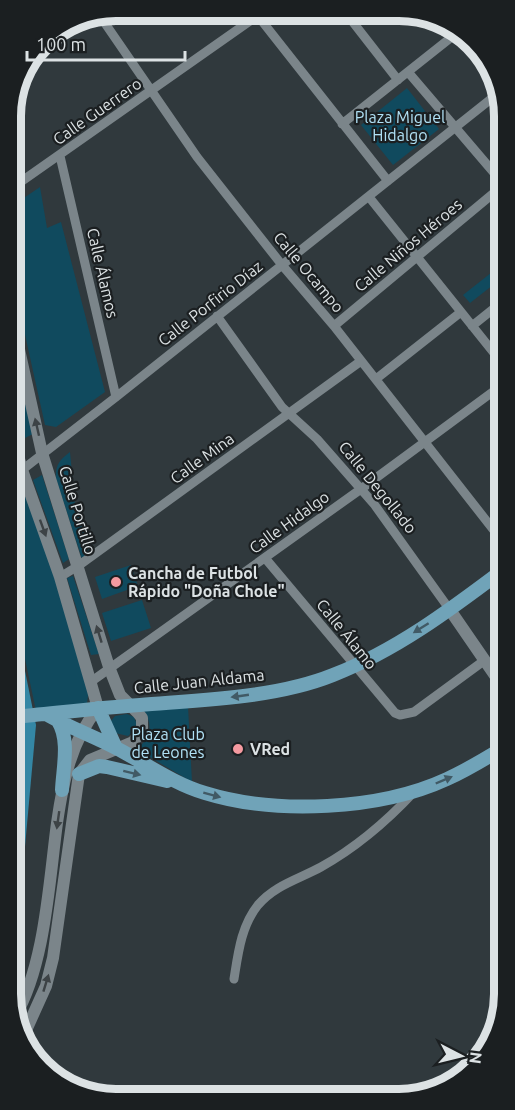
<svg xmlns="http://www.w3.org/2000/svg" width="515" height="1110" font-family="Ubuntu,sans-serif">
  <rect width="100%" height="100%" fill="#30393d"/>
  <path fill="#104a5e" d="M 407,88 L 439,129 L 393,165 L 361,125 Z
    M 40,187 L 47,228 L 61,222 L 105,392 L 56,427 L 45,425 L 12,276 L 12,206 Z
    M 501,265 L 502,278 L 470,303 L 463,295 Z
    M 12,342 L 33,434 L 23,439 L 12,388 Z
    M 12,435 L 89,688 L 87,703 L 36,711 L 13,602 Z
    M 70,452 L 75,505 L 94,550 L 82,559 L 56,479 C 55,466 59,460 70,452 Z
    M 42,475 L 69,559 L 63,563 L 33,480 Z
    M 131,565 L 138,586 L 102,599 L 95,577 Z
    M 73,576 L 99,654 L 91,655 L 67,578 Z
    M 142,600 L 151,628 L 111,641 L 102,613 Z
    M 188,706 L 192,782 L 136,749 C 152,739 154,722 141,708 Z
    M 127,714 L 134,717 L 138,727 L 128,736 L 115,733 L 110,722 L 115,716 Z"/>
  <path fill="#3487a5" d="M 13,612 L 36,725 L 16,946 L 14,951 Z"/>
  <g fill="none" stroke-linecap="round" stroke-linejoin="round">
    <path stroke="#7b858a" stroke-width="9" d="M 254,11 L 388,181
      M 345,12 L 398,80
      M 100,16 L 197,157 L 282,265 L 334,326 L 503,542
      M 408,72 L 501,181
      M 342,124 L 458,32
      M 60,156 L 116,397
      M 12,188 L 257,16
      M 369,197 L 502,363
      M 217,316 L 282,407 L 317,439 L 374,504 L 450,610
      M 334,326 L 501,187
      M 472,326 L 502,302
      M 376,379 L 461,312
      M 22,470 L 116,397 L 501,91
      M 265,558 L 395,713 L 400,715 L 414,712 L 485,660
      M 60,577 L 78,566 L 361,361
      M 92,681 L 361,489 L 502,385
      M 234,979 C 238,954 241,926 258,905 C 275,885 299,879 321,867 C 357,847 386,822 414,792"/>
    <path stroke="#7b858a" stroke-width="12" d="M 12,318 L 42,453 L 109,667 L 120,695 L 138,713 L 142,718 L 142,730 L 133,742 L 90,760 L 79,774 L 53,958 L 46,986 L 23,1037
      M 12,433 L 22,470 L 60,577 L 98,708 C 71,741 63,781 57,823 C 49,882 45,967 14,1018
      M 450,610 L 503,687"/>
    <path stroke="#70a3b8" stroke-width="14" d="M 98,708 L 116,748
      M 46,714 C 68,727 93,736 116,748 C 145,763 174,784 205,793 C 276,815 380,810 447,779 C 467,770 485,759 503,748
      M 13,717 C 56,713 98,708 140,705 C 201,700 276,698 333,675 C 395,651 450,610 503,570
      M 58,721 C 70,740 63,768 62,790
      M 79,774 L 99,766 L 107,767 L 167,781"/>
  </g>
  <defs><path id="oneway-solid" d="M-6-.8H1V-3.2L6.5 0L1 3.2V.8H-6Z" transform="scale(1.5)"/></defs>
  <g fill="#3d4346">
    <use href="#oneway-solid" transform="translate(37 427) rotate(-103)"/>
    <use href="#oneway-solid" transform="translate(43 528) rotate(70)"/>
    <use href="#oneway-solid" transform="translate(99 634) rotate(-107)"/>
    <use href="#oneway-solid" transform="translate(58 820) rotate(98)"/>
    <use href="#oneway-solid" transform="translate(46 983) rotate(-73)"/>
  </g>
  <g fill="#415a65">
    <use href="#oneway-solid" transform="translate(421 628) rotate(148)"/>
    <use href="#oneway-solid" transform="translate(240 696) rotate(172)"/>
    <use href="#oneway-solid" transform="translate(132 773) rotate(14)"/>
    <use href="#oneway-solid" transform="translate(444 780) rotate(-23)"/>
    <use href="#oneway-solid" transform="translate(212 795) rotate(15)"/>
  </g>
  <g fill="#f49aa0" stroke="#1b1f21" stroke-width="2">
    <circle cx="116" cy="582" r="6"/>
    <circle cx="238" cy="749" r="6"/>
  </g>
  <g text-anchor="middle" stroke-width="4.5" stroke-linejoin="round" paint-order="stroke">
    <g font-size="16" fill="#dce2e4" stroke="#1b1f21">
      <text transform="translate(97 111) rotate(-35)" y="6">Calle Guerrero</text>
      <text transform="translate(408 245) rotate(-40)" y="6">Calle Niños Héroes</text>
      <text transform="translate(309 272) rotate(50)" y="6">Calle Ocampo</text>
      <text transform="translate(103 273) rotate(77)" y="6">Calle Álamos</text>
      <text transform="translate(210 303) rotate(-38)" y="6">Calle Porfirio Díaz</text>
      <text transform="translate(202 458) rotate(-36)" y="6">Calle Mina</text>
      <text transform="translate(378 487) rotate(51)" y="6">Calle Degollado</text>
      <text transform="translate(78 510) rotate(73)" y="6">Calle Portillo</text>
      <text transform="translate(289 522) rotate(-36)" y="6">Calle Hidalgo</text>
      <text transform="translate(347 634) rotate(51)" y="6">Calle Álamo</text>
      <text transform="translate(199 681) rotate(-6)" y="6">Calle Juan Aldama</text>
    </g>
    <g font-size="16" fill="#b0e1f5" stroke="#1b1f21">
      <text x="400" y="123">Plaza Miguel<tspan x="400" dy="18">Hidalgo</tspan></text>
      <text x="168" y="740">Plaza Club<tspan x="168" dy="18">de Leones</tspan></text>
    </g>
    <g font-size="16" font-weight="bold" fill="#dce2e4" stroke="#1b1f21" text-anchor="start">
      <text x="128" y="579">Cancha de Futbol<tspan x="128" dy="18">Rápido "Doña Chole"</tspan></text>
      <text x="250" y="755">VRed</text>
    </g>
  </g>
  <path d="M0 0H515V1110H0ZM116 21H399A95 95 0 0 1 494 116V994A95 95 0 0 1 399 1089H116A95 95 0 0 1 21 994V116A95 95 0 0 1 116 21Z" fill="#1b1f21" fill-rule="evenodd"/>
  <path fill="none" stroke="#dce2e4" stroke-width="8" d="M116 21H399A95 95 0 0 1 494 116V994A95 95 0 0 1 399 1089H116A95 95 0 0 1 21 994V116A95 95 0 0 1 116 21Z"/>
  <g transform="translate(461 1056) rotate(97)" stroke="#1b1f21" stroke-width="4.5" paint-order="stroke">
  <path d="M0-4.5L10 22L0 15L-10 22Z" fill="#dce2e4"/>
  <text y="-9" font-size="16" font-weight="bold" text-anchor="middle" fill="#dce2e4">N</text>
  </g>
  <path d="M27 51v9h158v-9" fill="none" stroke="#dce2e4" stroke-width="3"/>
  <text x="36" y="51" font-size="18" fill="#dce2e4" stroke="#1b1f21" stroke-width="4.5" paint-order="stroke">100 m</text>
</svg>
